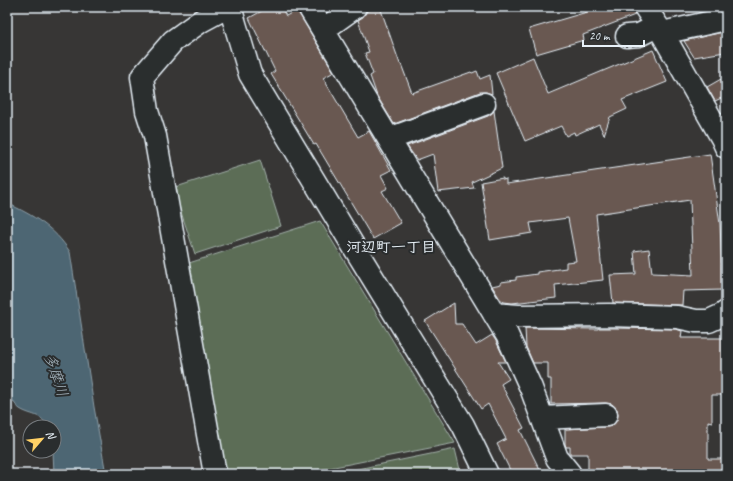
<svg xmlns="http://www.w3.org/2000/svg" width="733" height="481" font-family="Caveat,'Klee One',sans-serif">
  <rect width="100%" height="100%" fill="#373635"/>
  <filter id="ink" filterUnits="userSpaceOnUse"><feTurbulence type="fractalNoise" baseFrequency=".025" numOctaves="2"/><feDisplacementMap in="SourceGraphic" scale="8" xChannelSelector="R" yChannelSelector="G"/><feConvolveMatrix kernelMatrix="1 2 1 2 8 2 1 2 1" color-interpolation-filters="sRGB"/></filter>
  <g filter="url(#ink)">
    <path fill="#5b6d57" stroke="#a2afa8" d="M 260,160 L 281,226 L 195,254 L 173,188 Z
      M 320,221 L 455,443 L 299,474 L 226,474 L 189,263 Z
      M 455,449 L 461,474 L 333,474 Z"/>
    <path fill="#4e6673" stroke="#8c9ea8" d="M 7,203 C 34,216 54,227 70,252 L 94,407 L 106,474 L 54,474 L 53,451 L 54,451 L 54,427 L 48,427 C 41,413 31,416 20,409 C 14,405 11,396 7,391 Z"/>
    <path fill="#695851" stroke="#e8f1f8" d="M 269,7 L 281,7 L 286,16 L 297,10 L 334,72 L 323,78 L 358,137 L 369,131 L 391,170 L 381,175 L 388,188 L 382,191 L 401,223 L 373,239 L 316,144 L 314,145 L 271,74 L 275,71 L 249,18 Z
      M 377,7 L 380,7 L 400,64 L 401,64 L 412,93 L 471,72 L 472,73 L 477,71 L 480,79 L 490,75 L 492,94 L 486,92 L 480,92 L 394,124 L 377,96 L 370,76 L 373,74 L 365,53 L 369,52 L 358,20 L 363,17 L 367,11 Z
      M 585,7 L 633,7 L 635,15 L 583,35 L 584,40 L 536,54 L 529,29 L 587,12 Z
      M 697,7 L 720,7 L 699,12 Z
      M 723,32 L 725,52 L 694,57 L 684,41 Z
      M 653,50 L 667,82 L 622,100 L 627,109 L 610,117 L 604,135 L 599,124 L 575,135 L 574,132 L 566,136 L 561,126 L 525,141 L 496,73 L 533,57 L 548,94 Z
      M 721,79 L 726,88 L 726,96 L 715,101 L 707,87 Z
      M 494,111 L 502,168 L 472,182 L 474,188 L 438,192 L 433,154 L 417,160 L 407,146 L 488,116 Z
      M 710,154 L 720,224 L 723,290 L 683,291 L 682,305 L 613,303 L 610,275 L 636,274 L 634,251 L 649,249 L 652,273 L 693,275 L 690,200 L 596,214 L 603,280 L 555,285 L 556,298 L 512,303 L 504,302 L 500,299 L 492,286 L 501,284 L 501,282 L 516,280 L 516,277 L 537,274 L 537,272 L 566,268 L 566,262 L 576,261 L 568,218 L 530,223 L 532,233 L 490,240 L 481,182 L 503,178 L 503,180 L 506,179 L 506,184 Z
      M 454,303 L 455,324 L 462,324 L 476,345 L 492,335 L 496,341 L 506,362 L 498,362 L 509,379 L 501,384 L 524,428 L 520,430 L 542,474 L 512,474 L 497,444 L 506,439 L 488,404 L 481,409 L 425,321 Z
      M 525,328 L 598,329 L 598,328 L 614,328 L 676,329 L 682,331 L 681,338 L 726,338 L 726,395 L 712,395 L 712,422 L 708,421 L 708,459 L 726,459 L 726,474 L 588,474 L 588,454 L 570,454 L 570,447 L 566,447 L 565,444 L 565,429 L 607,427 L 612,426 L 617,420 L 618,414 L 617,409 L 612,404 L 605,403 L 551,404 L 551,379 L 548,379 L 548,363 L 533,363 L 526,347 Z"/>
    <g fill="none" stroke-linecap="round" stroke-linejoin="round">
      <defs>
        <path id="minor" d="M 230,7 L 250,74 L 354,247 L 463,425 L 487,474
          M 309,7 L 507,335 L 531,388 L 557,458 L 570,474
          M 645,7 L 662,33 L 722,138 L 726,147
          M 323,30 L 355,7
          M 662,33 L 726,19
          M 627,36 L 639,35 L 657,26
          M 389,139 L 484,104
          M 494,314 L 518,316 L 609,315 L 677,317 L 696,321 L 709,321 L 722,315 L 726,312
          M 542,418 L 606,415
          M 215,474 L 155,136 L 147,111 L 142,77 L 173,41 L 201,21 L 227,7"/>
      </defs>
      <use href="#minor" stroke="#e8f1f8" stroke-width="25"/>
      <use href="#minor" stroke="#2a2d2e" stroke-width="22"/>
    </g>
  </g>
  <g text-anchor="middle" stroke-width="4" stroke-linejoin="round" paint-order="stroke">
    <g font-size="15" font-weight="bold" fill="#e8f1f8" stroke="#2a2d2e">
      <text x="391" y="252">河辺町一丁目</text>
    </g>
    <g font-size="15" font-style="italic" fill="#aab9c3" stroke="#2a2d2e">
      <text transform="translate(56 375) rotate(71)" y="5">多摩川</text>
    </g>
  </g>
  <rect width="733" height="481" fill="none" stroke="#2a2d2e" stroke-width="24"/>
  <rect x="12" y="12" width="709" height="457" fill="none" stroke="#e8f1f8" stroke-width="1.5" filter="url(#ink)"/>
  <g transform="translate(42 439) rotate(62)"><circle r="19" fill="#2a2d2e" stroke="#767b7f"/>
  <path d="M0-3L7 15L0 10L-7 15Z" fill="#ffd166"/>
  <text y="-6" font-size="11" font-weight="bold" text-anchor="middle" fill="#e8f1f8">N</text>
  </g>
  <path d="M583 40v6h61v-6" fill="none" stroke="#e8f1f8" stroke-width="2"/>
  <text x="589" y="40" font-size="12" fill="#e8f1f8" stroke="#2a2d2e" stroke-width="3" paint-order="stroke">20 m</text>
</svg>
